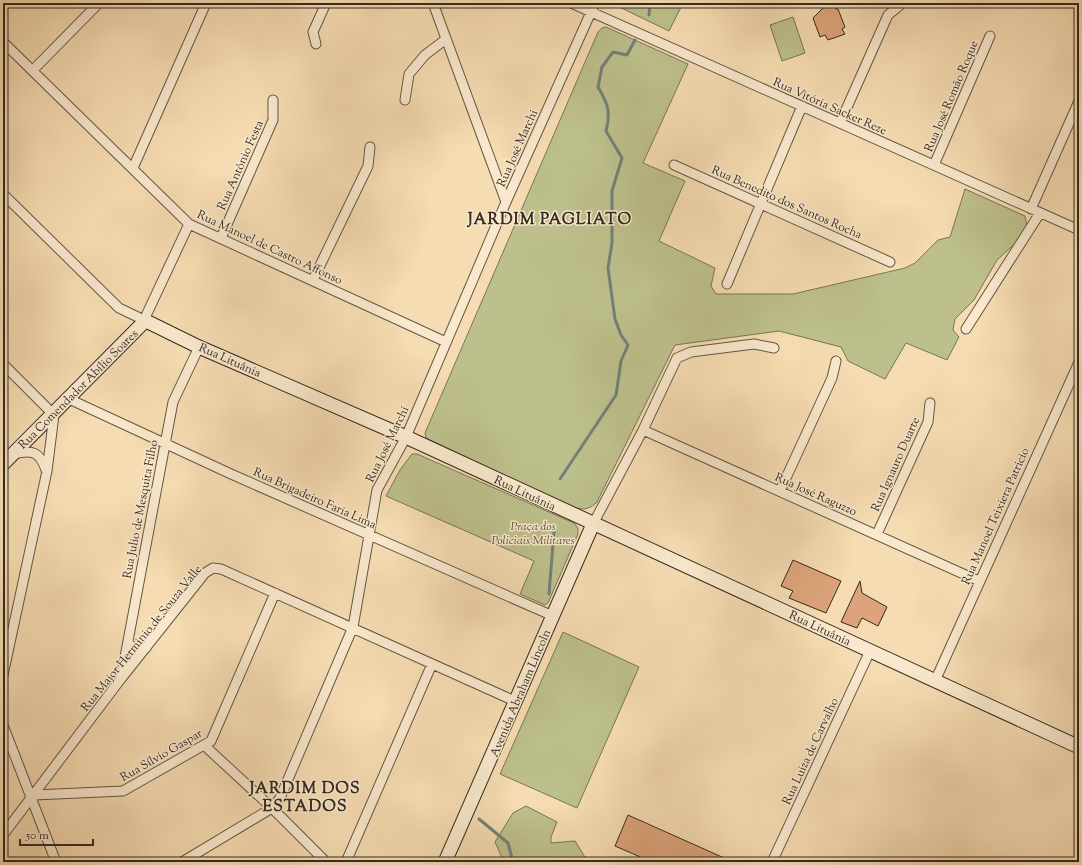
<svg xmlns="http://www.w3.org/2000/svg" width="1082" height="865" font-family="'Sorts Mill Goudy',serif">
  <rect width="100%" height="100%" fill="#f6dcb2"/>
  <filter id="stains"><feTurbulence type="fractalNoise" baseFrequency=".005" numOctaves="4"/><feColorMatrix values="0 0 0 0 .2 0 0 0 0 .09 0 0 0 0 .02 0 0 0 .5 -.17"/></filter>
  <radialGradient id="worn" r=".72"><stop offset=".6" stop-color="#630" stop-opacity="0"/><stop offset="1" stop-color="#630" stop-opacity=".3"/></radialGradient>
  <path fill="#bdc08c" stroke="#787556" d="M 611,3 L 683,3 L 669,31 Z
    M 793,17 L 805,53 L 782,61 L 770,25 Z
    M 606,27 L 688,64 L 643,163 L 685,181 L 659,241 L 715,268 L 711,286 L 716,294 L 793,294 L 905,268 L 915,263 L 938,240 L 950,237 L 965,189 L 1025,216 L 1027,226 L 1018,241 L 997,260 L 974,300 L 955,319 L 953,330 L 959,337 L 947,360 L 906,343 L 885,379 L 848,361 L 841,347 L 779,331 L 675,345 L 597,502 C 588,511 581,510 570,506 L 426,438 L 425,433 L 598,32 L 602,28 Z
    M 412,454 L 417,454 L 574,523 L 578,528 L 578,534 L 548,603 L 545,605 L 520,594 L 534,561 L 386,496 L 400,470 Z
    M 563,632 L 639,667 L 577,808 L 500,774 Z
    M 526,806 L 557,822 L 551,837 L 551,843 L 575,841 L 588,862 L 504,862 L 495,842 L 513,813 Z"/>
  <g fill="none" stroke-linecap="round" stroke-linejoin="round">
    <path stroke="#738079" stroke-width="3" d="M 649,15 L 650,3
      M 560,479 L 616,395 L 621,361 L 628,345 L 621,335 L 615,319 L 608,268 L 612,243 L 612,191 L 622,158 L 606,131 C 611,112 608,104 598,87 L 602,67 L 613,52 L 627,55 L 635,40
      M 549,594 L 554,531
      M 479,819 L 508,843 L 513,862"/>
  </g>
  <path fill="#dda47b" stroke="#332a21" d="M 828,3 L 833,3 L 836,9 L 838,9 L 845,27 L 842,29 L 845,34 L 828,40 L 825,35 L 820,37 L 813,18 Z
    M 793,560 L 841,581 L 826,613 L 789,598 L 793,591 L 781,586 Z
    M 860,581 L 862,593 L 887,607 L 878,626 L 862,618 L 857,628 L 841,622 Z
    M 628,815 L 733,862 L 652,862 L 615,846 Z"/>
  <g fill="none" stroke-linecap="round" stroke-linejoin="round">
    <defs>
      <path id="street" d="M 433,3 L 506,202
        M 571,3 L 1079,230
        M 3,42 L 189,224 L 446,342
        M 316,44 L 313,32 L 326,3
        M 33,70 L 99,3
        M 405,100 L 409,74 L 425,55 L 446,39
        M 840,123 L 888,15 L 899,6
        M 674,165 L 890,262
        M 934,165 L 990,36
        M 133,168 L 206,3
        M 3,194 L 119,308 L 144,320 L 189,224
        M 1031,209 L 1079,101
        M 221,238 L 273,120 L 273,100
        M 313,280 L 368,166 L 370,147
        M 727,284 L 802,106
        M 966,329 L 1040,213
        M 3,364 L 54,415 L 47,471 L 3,675
        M 69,399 L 231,474 L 553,616
        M 643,430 L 979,581
        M 14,454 C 32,449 40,452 46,470
        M 780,491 L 832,378 L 836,361
        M 593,524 L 643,430 L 677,358 L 691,352 L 754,344 L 774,348
        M 877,534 L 928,422 L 930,403
        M 128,641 C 131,649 138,651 146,648
        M 121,678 L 173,402 L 199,347
        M 935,681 L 1079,362
        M 3,725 L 56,862
        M 205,746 L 272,808 L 326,862
        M 34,795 L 123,791 L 211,741 L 275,593
        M 3,835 L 120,680 L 205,573 L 213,568 L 221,569 L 517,702
        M 182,862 L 272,808 L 280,798 L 353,627 L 377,490 L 406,437 L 506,202 L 595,3
        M 346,862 L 432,664
        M 772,862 L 870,651"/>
      <path id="secondary" d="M 3,464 L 141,325 L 144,320 L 199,347 L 406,437 L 1079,747
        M 445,862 L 593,524"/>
    </defs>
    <use href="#street" stroke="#645645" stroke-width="11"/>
    <use href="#secondary" stroke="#332a21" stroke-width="15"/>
    <use href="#street" stroke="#f9e8cd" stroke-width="9"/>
    <use href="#secondary" stroke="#f9e8cd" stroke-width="13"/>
  </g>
  <g text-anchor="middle" stroke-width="3" stroke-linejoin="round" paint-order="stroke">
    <g font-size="12" fill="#332a21" stroke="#f9e8cd">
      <text transform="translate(951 96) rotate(-67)" y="4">Rua José Romão Roque</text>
      <text transform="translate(830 106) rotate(24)" y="4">Rua Vitória Sacker Reze</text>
      <text transform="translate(517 148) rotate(-66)" y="4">Rua José Marchi</text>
      <text transform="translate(240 165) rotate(-66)" y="4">Rua Antônio Festa</text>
      <text transform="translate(787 202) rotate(24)" y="4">Rua Benedito dos Santos Rocha</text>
      <text transform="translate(270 247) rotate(25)" y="4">Rua Manoel de Castro Affonso</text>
      <text transform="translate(230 360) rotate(24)" y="4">Rua Lituânia</text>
      <text transform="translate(78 389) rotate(-45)" y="4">Rua Comendador Abílio Soares</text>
      <text transform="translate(387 444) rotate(-64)" y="4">Rua José Marchi</text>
      <text transform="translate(895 464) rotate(-66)" y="4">Rua Ignauro Duarte</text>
      <text transform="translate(525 493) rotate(25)" y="4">Rua Lituânia</text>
      <text transform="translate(816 494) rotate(24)" y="4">Rua José Raguzzo</text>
      <text transform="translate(315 498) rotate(24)" y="4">Rua Brigadeiro Faria Lima</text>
      <text transform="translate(140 509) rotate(-79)" y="4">Rua Julio de Mesquita Filho</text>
      <text transform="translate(995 516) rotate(-66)" y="4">Rua Manoel Teixiera Patricio</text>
      <text transform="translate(820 628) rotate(25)" y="4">Rua Lituânia</text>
      <text transform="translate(141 638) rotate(-51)" y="4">Rua Major Herminio de Souza Valle</text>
      <text transform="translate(520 693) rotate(-67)" y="4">Avenida Abraham Lincoln</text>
      <text transform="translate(810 751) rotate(-65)" y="4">Rua Luiza de Carvalho</text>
      <text transform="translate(161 755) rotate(-30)" y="4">Rua Sílvio Gaspar</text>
    </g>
    <g font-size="12" font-style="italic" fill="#56503c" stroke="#f9e8cd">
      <text x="533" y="530">Praça dos<tspan x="533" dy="14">Policiais Militares</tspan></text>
    </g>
    <g font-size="16" font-weight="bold" letter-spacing="1" fill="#332a21" stroke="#f9e8cd">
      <text x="550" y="224">JARDIM PAGLIATO</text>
      <text x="305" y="793">JARDIM DOS<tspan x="305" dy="18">ESTADOS</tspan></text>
    </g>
  </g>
  <rect width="1082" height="865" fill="none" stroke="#f6dcb2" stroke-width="16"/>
  <rect x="4" y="4" width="1074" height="857" fill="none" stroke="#332a21" stroke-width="2"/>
  <rect x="8" y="8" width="1066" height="849" fill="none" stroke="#332a21"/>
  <path d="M20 839v6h73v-6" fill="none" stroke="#332a21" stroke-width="2"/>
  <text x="26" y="839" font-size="12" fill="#332a21" stroke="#f9e8cd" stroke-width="3" paint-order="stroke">50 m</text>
  <rect width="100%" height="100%" filter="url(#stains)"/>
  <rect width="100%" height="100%" fill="url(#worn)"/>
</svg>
